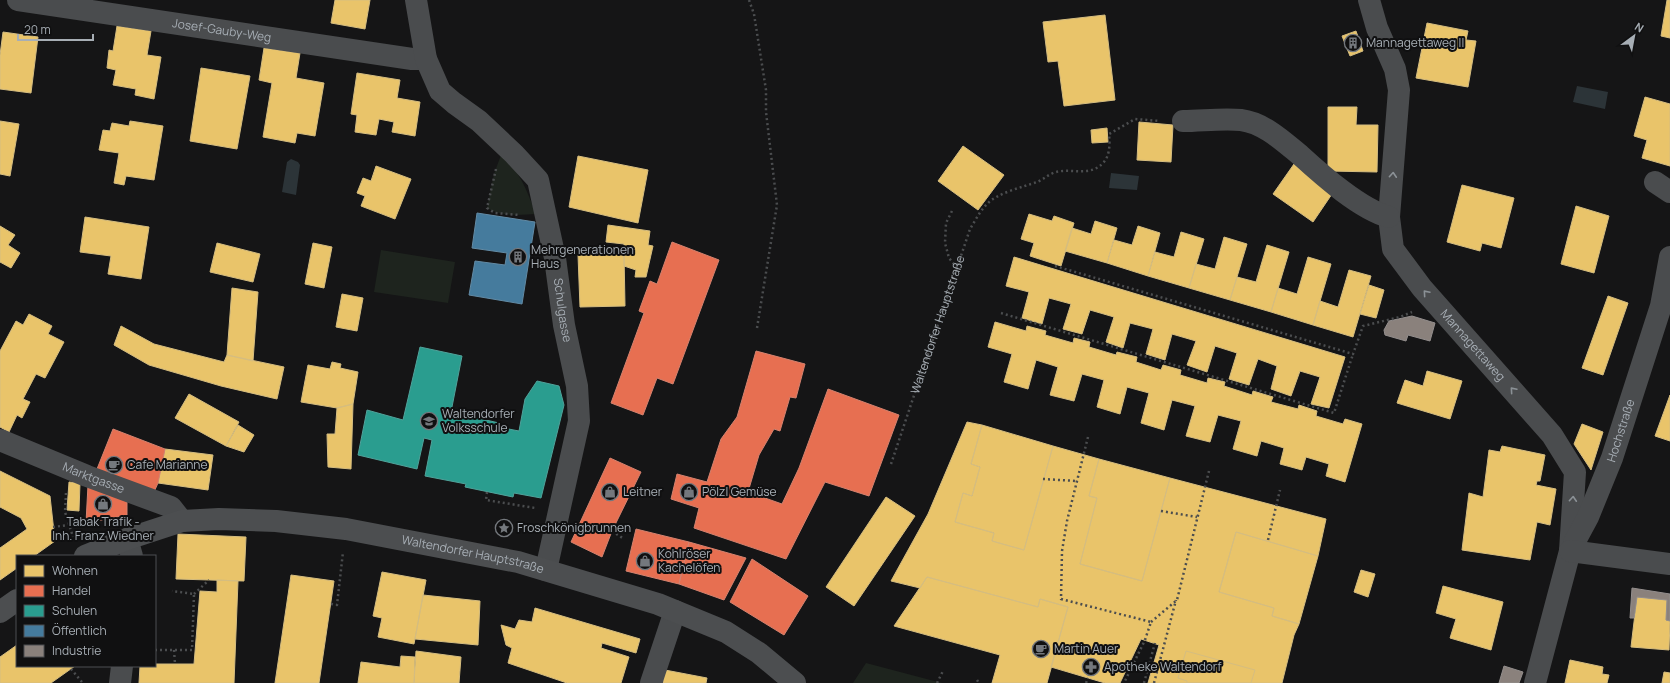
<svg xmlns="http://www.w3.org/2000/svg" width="1670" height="683" font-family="Manrope,sans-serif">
  <rect width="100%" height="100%" fill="#151516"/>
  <path fill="#1e241e" d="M 501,155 C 522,175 526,189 536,214 C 520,215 502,217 487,208 L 494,174 Z
    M 381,250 L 455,262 L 448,303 L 374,292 Z
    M 866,663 L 938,682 L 943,683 L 853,683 Z"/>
  <path fill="#2c3438" d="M 1577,86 L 1608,92 L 1605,109 L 1573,102 Z
    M 291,159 L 298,162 L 300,165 L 296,195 L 282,192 L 287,162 Z
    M 1111,173 L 1139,176 L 1137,190 L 1109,188 Z"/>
  <path fill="#e9c46a" stroke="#d5bd80" d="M 335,0 L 370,0 L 365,29 L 331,23 Z
    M 1667,0 L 1670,0 L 1670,38 L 1661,36 Z
    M 1105,15 L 1115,100 L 1064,106 L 1058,61 L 1048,62 L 1043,22 Z
    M 1427,23 L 1468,31 L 1466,40 L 1476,41 L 1468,87 L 1416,78 Z
    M 117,26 L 151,31 L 147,55 L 161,57 L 154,99 L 135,95 L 136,89 L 113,85 L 116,70 L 107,68 L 109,50 L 113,51 Z
    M 1356,31 L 1363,51 L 1350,56 L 1342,36 Z
    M 3,32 L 38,37 L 31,93 L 0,89 L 0,55 Z
    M 264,48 L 300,53 L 296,78 L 324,83 L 315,136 L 297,133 L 295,143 L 263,137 L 272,83 L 259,80 Z
    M 201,68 L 250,76 L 237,149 L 190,141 Z
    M 357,73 L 400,80 L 397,98 L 420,102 L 415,136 L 392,132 L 394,122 L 379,119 L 376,135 L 355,132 L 357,115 L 351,114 Z
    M 1645,97 L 1670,104 L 1670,166 L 1642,158 L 1647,140 L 1634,136 Z
    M 1328,107 L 1357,107 L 1356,125 L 1378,125 L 1377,172 L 1328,171 Z
    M 0,121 L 19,124 L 10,176 L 0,174 Z
    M 130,121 L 163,126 L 154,180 L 126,176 L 124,185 L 114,183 L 119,153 L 99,150 L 103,130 L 110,131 L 112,123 L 129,126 Z
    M 1139,122 L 1173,125 L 1171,162 L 1137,160 Z
    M 1107,128 L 1108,142 L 1092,143 L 1091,130 Z
    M 963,146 L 1004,175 L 978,210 L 938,181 Z
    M 578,156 L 648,170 L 638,223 L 569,207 Z
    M 1294,164 L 1334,191 L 1313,222 L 1273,194 Z
    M 376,166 L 411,179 L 395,219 L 361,206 L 365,196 L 357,193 L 363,178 L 371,181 Z
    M 1462,185 L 1514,198 L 1501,248 L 1482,243 L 1480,251 L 1447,242 Z
    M 1576,206 L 1609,216 L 1594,273 L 1561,264 Z
    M 1029,214 L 1052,221 L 1054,216 L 1074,223 L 1061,266 L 1030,256 L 1034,243 L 1021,239 Z
    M 85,217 L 149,227 L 141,279 L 108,274 L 111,256 L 80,252 Z
    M 1095,221 L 1117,228 L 1107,263 L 1065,251 L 1072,228 L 1091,234 Z
    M 608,225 L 650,231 L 648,245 L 653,246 L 646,277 L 635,277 L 636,270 L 624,266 L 624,244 L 606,242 Z
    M 0,226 L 15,235 L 8,245 L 20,253 L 11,268 L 0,262 Z
    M 1138,226 L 1160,233 L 1148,276 L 1107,263 L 1114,240 L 1132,245 Z
    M 1181,232 L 1204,239 L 1189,288 L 1148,276 L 1155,252 L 1174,257 Z
    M 1224,237 L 1247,244 L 1230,300 L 1189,288 L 1196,264 L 1215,269 Z
    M 217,243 L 260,254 L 253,282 L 210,272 Z
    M 313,243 L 332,247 L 324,288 L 305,284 Z
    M 1267,245 L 1289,252 L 1271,312 L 1230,300 L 1237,277 L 1256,282 Z
    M 624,254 L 625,306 L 580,307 L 578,255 Z
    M 1014,257 L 1345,357 L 1329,408 L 1311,404 L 1320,377 L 1300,371 L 1291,396 L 1271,389 L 1277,366 L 1258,359 L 1249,385 L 1229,379 L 1237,353 L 1215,346 L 1207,372 L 1187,365 L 1196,341 L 1172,334 L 1165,360 L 1146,354 L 1153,329 L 1130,323 L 1123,348 L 1106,342 L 1114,317 L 1090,310 L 1082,334 L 1063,329 L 1071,304 L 1049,298 L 1042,324 L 1022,318 L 1029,292 L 1006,286 Z
    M 1308,257 L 1331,264 L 1313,325 L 1271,312 L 1278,288 L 1297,294 Z
    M 1349,270 L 1371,276 L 1353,337 L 1313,325 L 1320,301 L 1338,307 Z
    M 1369,285 L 1384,290 L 1376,318 L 1360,314 Z
    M 232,288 L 258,292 L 253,361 L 227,355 Z
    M 342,294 L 363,298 L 357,331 L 336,327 Z
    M 1608,296 L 1628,303 L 1603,375 L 1582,368 Z
    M 29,314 L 52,326 L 48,334 L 64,342 L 45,378 L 36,374 L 23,399 L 30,402 L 22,418 L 17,415 L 9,432 L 0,427 L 0,351 L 16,321 L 23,325 Z
    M 995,322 L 1026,331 L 1027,326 L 1046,331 L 1045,335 L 1073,343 L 1074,338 L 1090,342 L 1089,347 L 1116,355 L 1117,352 L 1137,357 L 1136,362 L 1161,370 L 1163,365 L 1181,370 L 1180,375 L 1207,383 L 1208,378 L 1225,382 L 1224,386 L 1252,395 L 1253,391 L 1273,397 L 1271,402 L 1298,409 L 1299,405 L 1317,411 L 1316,416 L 1343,424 L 1345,419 L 1362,424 L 1345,482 L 1326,476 L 1329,464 L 1306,457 L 1302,470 L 1280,464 L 1284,448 L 1261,441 L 1257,456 L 1233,449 L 1241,421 L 1218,415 L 1210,442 L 1186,436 L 1195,406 L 1172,400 L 1164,430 L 1141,423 L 1149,393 L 1127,387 L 1120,414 L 1097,407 L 1104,380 L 1082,374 L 1074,401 L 1050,395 L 1058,367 L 1036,360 L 1028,389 L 1004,382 L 1012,354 L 988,347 Z
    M 121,326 L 154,344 L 224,362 L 227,355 L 284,367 L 277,399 L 221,386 L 149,365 L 114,345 Z
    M 332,362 L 341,364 L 340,368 L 358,372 L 353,404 L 337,408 L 301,402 L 308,365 L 330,369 Z
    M 1427,371 L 1462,381 L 1450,419 L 1397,403 L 1405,380 L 1423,386 Z
    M 189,394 L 239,422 L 226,446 L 175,418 Z
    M 1670,395 L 1670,441 L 1655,436 Z
    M 353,404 L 351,469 L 328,467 L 327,434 L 335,434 L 337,408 Z
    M 967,422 L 982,425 L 971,464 L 980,467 L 972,496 L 963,493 L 955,522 L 994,533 L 992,541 L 1024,550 L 1053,446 L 1099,459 L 1089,496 L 1097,498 L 1080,564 L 1142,581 L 1170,478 L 1326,519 L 1318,556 L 1236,532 L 1219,592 L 1274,608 L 1272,616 L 1299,624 L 1294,635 L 1282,683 L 1148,683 L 1159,645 L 1141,639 L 1120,683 L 1105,683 L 1051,667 L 1068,607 L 1040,599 L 1038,607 L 927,577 L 920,588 L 891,581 L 928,514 Z
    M 1582,424 L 1603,432 L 1591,470 L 1574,444 Z
    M 238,425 L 254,435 L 244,452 L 226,446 Z
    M 982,425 L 1053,446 L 1024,550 L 992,541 L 994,533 L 955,522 L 963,493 L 972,496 L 980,467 L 971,464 Z
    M 1502,446 L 1545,455 L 1540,481 L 1537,481 L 1536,485 L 1556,489 L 1550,525 L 1537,522 L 1530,560 L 1462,550 L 1469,493 L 1483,497 L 1489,450 L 1500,452 Z
    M 165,449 L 213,455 L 208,490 L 158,483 Z
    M 1099,459 L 1170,478 L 1142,581 L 1080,564 L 1097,498 L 1089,496 Z
    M 0,471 L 50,496 L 55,541 L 34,556 L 17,556 L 17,568 L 0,580 L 0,548 L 27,529 L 21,518 L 0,507 Z
    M 69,482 L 80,483 L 79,511 L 67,510 Z
    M 886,497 L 915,516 L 854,606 L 826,587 Z
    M 1236,532 L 1318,556 L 1299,624 L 1272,616 L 1274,608 L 1219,592 Z
    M 178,534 L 246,537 L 244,581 L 176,579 Z
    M 1361,570 L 1375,574 L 1368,597 L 1354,592 Z
    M 382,572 L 426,580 L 414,644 L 378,637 L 382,618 L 373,616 Z
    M 291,575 L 334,581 L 319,683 L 275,683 Z
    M 927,577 L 1038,607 L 1040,599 L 1068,607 L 1047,683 L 992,683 L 1000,655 L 894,626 Z
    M 217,580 L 238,581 L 234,683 L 139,683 L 140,666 L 155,666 L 155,664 L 194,664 L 200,591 L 217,592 Z
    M 1443,586 L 1503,602 L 1491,650 L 1450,638 L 1456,619 L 1436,613 Z
    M 423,595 L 480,601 L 478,645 L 415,639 Z
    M 1637,597 L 1667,600 L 1666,620 L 1670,621 L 1669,650 L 1631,647 Z
    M 535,608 L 640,639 L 636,653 L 602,643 L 601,648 L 629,657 L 621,683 L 567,683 L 508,663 L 512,648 L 506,645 L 501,625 L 515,629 L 519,620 L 532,622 Z
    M 17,645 L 17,666 L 75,666 L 51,683 L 0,683 L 0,657 Z
    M 416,651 L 461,657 L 459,683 L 414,683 Z
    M 1186,651 L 1255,670 L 1251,683 L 1187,683 L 1187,681 L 1178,678 Z
    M 401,656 L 415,657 L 414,683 L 358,683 L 361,662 L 400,667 Z
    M 1570,660 L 1603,667 L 1602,674 L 1609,675 L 1607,683 L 1565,683 Z
    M 665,670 L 707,678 L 706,683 L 663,683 Z
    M 1664,672 L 1670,673 L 1670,683 L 1662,683 Z"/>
  <path fill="#e76f51" stroke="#d4826f" d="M 672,242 L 719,260 L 673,384 L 657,378 L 643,415 L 611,403 L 644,313 L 639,311 L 650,281 L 657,284 Z
    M 756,351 L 805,364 L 796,398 L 790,397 L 780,431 L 774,429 L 759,455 L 748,492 L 782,504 L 799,468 L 828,389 L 899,415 L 869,496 L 825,482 L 786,559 L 694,528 L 699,508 L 671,499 L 677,474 L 707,482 L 721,439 L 737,417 Z
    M 113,429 L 165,449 L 158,483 L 154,492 L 97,469 Z
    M 610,458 L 641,472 L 612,531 L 602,557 L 571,542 Z
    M 88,485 L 127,499 L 127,515 L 86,523 Z
    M 636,529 L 689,542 L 679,584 L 626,571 Z
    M 689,542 L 746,558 L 724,600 L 679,584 Z
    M 752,559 L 808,596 L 784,635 L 730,602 Z"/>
  <path fill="#2a9d8f" stroke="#50a29a" d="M 420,347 L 462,356 L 451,412 L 499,423 L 498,427 L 519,431 L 525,399 L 537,381 L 559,386 L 564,405 L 541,498 L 514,493 L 513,497 L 465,487 L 466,484 L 425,476 L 432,440 L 424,438 L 417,469 L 358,455 L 367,410 L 403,420 Z"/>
  <path fill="#457b9d" stroke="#628aa4" d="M 477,213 L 535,222 L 522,304 L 469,295 L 475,261 L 505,265 L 507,253 L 472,248 Z"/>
  <path fill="#8a817c" stroke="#938e8d" d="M 1412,316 L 1435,323 L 1430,341 L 1408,335 L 1406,341 L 1385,335 L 1384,330 L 1389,321 Z
    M 1632,588 L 1670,594 L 1670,621 L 1666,620 L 1667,600 L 1637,597 L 1634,618 L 1630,618 Z
    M 1504,666 L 1523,672 L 1519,683 L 1499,683 Z"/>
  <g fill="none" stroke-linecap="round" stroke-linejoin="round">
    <g stroke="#4b4d4f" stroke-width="2.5" stroke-dasharray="2 3" stroke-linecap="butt">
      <path d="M 749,0 L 754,14 L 766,90 L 766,112 L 777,205 L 757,328"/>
      <path d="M 496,169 L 487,208 L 495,213 L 520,215"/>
      <path d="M 952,211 L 946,223 L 945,243 L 949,258 L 958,269"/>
      <path d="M 1055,266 L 1353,354 L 1363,326 L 1400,317 L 1412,312"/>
      <path d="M 1001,313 L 1334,413 L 1353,354"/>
      <path d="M 1088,437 L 1067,521 L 1062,551 L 1061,599 L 1151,622 L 1145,640 L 1124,683"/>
      <path id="s1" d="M 891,464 L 970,229 C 975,221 980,211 987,204 C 997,193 1023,187 1037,182 C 1044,179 1049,174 1056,172 C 1072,168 1090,177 1103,163 C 1110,156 1110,144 1109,134 L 1135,119 L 1160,121"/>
      <path d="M 1043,479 L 1077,481"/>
      <path d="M 487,492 L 486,500 L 535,508"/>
      <path d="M 66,493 L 65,512 L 73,537"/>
      <path d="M 1161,511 L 1197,517"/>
      <path d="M 53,527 L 69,525"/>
      <path d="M 612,531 L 624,539"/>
      <path d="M 1268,540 L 1280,490"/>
      <path d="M 194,594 L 209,580"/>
      <path d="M 331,604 L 337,605 L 343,552"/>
      <path d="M 1151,622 L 1177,600 L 1209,471"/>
      <path d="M 155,650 L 192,650 L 194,594 L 172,591"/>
      <path d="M 174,650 L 175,664"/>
      <path d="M 71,669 L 82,682 L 80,683"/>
      <path d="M 977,680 L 979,683"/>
      <path d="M 937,683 L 943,671"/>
      <path d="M 1086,683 L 1088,678"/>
      <path d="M 1144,683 L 1155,643"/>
      <path d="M 1154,683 L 1176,600"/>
    </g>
    <g stroke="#4a4c4e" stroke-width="22">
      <path id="s2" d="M 18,0 L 412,59 L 426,59"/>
      <path id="s3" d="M 416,0 L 426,59 L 440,91 L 454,103 L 479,121 L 514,154 L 538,180 L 555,258 L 564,325 L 577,386 L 579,421 L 546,570"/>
      <path id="s4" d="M 1369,0 L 1377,28 L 1395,69 L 1399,90 L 1389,217 L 1393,249 L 1422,288 L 1552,435 L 1575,472 L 1570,551 L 1535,683"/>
      <path d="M 1183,121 C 1201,121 1223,118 1241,120 C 1264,123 1283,141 1300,155 C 1323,176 1360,209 1389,217"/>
      <path d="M 1655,182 L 1670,192"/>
      <path id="s5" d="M 0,440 L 87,476 L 171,507 L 182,521"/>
      <path d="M 127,539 L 132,556"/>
      <path id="s6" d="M 1574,543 L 1588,517 L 1612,458 L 1661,306 L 1670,257"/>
      <path d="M 1570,551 L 1670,564"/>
      <path d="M 120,683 L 122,666"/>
      <path d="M 651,683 L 675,611"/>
    </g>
    <g stroke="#4c4e50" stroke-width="22">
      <path id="s7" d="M 85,556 L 127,539 L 182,521 L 219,519 L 276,521 L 346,529 L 518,562 L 658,604 L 726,632 L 759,653 L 795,683"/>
      <path d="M 0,612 L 17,600"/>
    </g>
  </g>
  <defs><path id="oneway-chevron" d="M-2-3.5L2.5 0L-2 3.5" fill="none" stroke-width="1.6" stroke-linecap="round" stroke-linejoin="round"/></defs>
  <g stroke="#8b9196">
    <use href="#oneway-chevron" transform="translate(1393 175) rotate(-86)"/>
    <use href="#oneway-chevron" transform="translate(1426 293) rotate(-131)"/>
    <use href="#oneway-chevron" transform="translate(1513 390) rotate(-131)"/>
    <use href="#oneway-chevron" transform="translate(1573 499) rotate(-86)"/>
  </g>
  <defs>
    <symbol id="building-ring" viewBox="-11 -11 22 22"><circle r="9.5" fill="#101011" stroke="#74787d" stroke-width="1.5"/><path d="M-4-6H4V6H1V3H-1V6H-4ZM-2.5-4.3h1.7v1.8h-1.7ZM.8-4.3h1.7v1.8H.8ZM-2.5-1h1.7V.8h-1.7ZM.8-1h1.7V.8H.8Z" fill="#74787d"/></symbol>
    <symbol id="school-ring" viewBox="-11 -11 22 22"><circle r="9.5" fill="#101011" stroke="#74787d" stroke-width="1.5"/><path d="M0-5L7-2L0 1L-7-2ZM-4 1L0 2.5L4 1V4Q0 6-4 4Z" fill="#74787d"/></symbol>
    <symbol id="cafe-ring" viewBox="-11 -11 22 22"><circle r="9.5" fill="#101011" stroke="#74787d" stroke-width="1.5"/><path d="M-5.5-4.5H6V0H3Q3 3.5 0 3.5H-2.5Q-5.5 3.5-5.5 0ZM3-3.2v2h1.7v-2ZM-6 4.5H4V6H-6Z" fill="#74787d"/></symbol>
    <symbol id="shop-ring" viewBox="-11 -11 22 22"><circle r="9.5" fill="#101011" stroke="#74787d" stroke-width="1.5"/><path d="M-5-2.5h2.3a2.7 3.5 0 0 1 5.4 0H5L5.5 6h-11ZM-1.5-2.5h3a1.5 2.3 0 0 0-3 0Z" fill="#74787d"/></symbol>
    <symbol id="sight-ring" viewBox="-11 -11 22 22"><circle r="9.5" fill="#101011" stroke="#74787d" stroke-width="1.5"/><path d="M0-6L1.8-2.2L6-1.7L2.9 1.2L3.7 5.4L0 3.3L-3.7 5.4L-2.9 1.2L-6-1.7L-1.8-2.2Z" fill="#74787d"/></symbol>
    <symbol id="pharmacy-ring" viewBox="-11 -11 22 22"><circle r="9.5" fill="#101011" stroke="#74787d" stroke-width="1.5"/><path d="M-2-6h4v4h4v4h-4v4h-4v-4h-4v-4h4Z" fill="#74787d"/></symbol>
  </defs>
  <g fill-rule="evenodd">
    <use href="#building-ring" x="1343" y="33" width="20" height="20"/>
    <use href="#building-ring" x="508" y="247" width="20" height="20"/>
    <use href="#school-ring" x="419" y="411" width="20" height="20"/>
    <use href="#cafe-ring" x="104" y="455" width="20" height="20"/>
    <use href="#shop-ring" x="600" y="482" width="20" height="20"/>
    <use href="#shop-ring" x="679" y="482" width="20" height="20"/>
    <use href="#shop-ring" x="93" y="494" width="20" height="20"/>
    <use href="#sight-ring" x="494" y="518" width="20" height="20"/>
    <use href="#shop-ring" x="635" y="551" width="20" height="20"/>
    <use href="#cafe-ring" x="1031" y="639" width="20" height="20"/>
    <use href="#pharmacy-ring" x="1081" y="657" width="20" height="20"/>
  </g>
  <g text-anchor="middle" stroke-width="4" stroke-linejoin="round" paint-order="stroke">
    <g font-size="12" fill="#a7aeb5" stroke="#101011">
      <text dy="4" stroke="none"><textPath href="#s2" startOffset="206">Josef-Gauby-Weg</textPath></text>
      <text dy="4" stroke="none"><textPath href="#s3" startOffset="360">Schulgasse</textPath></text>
      <text dy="4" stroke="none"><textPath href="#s1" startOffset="147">Waltendorfer Hauptstraße</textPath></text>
      <text dy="4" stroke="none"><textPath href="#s4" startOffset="380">Mannagettaweg</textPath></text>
      <text dy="4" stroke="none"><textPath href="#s6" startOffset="122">Hochstraße</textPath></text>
      <text dy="4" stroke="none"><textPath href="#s5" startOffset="101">Marktgasse</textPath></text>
      <text dy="4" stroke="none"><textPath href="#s7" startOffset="397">Waltendorfer Hauptstraße</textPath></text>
    </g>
    <g font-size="12" fill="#a7aeb5" stroke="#101011" text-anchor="start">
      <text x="1366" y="47">Mannagettaweg II</text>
      <text x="531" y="254">Mehrgenerationen<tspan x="531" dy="14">Haus</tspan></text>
      <text x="442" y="418">Waltendorfer<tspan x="442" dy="14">Volksschule</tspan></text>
      <text x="127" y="469">Cafe Marianne</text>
      <text x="623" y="496">Leitner</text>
      <text x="702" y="496">Pölzl Gemüse</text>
      <text x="103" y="526" text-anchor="middle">Tabak Trafik -<tspan x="103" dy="14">Inh. Franz Wiedner</tspan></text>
      <text x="517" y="532">Froschkönigbrunnen</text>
      <text x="658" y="558">Kohlröser<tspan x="658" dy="14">Kachelöfen</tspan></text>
      <text x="1054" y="653">Martin Auer</text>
      <text x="1104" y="671">Apotheke Waltendorf</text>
    </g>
  </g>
  <rect x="16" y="555" width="140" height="112" fill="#101011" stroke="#4c4f53"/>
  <rect x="24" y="565" width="20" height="12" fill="#e9c46a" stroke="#4c4f53"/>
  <text x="52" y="575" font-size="12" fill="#a7aeb5">Wohnen</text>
  <rect x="24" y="585" width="20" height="12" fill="#e76f51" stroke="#4c4f53"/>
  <text x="52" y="595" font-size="12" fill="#a7aeb5">Handel</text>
  <rect x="24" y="605" width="20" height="12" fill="#2a9d8f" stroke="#4c4f53"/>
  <text x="52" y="615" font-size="12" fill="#a7aeb5">Schulen</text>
  <rect x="24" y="625" width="20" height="12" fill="#457b9d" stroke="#4c4f53"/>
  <text x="52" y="635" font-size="12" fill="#a7aeb5">Öffentlich</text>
  <rect x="24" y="645" width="20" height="12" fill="#8a817c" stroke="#4c4f53"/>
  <text x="52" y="655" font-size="12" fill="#a7aeb5">Industrie</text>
  <g transform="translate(1634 36) rotate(32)" stroke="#101011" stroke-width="3" paint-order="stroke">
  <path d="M0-3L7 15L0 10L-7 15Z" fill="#a7aeb5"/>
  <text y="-6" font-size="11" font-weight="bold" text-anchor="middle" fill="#a7aeb5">N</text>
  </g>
  <path d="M18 34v6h75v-6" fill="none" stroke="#a7aeb5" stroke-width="2"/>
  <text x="24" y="34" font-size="12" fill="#a7aeb5" stroke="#101011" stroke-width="3" paint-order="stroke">20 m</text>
</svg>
